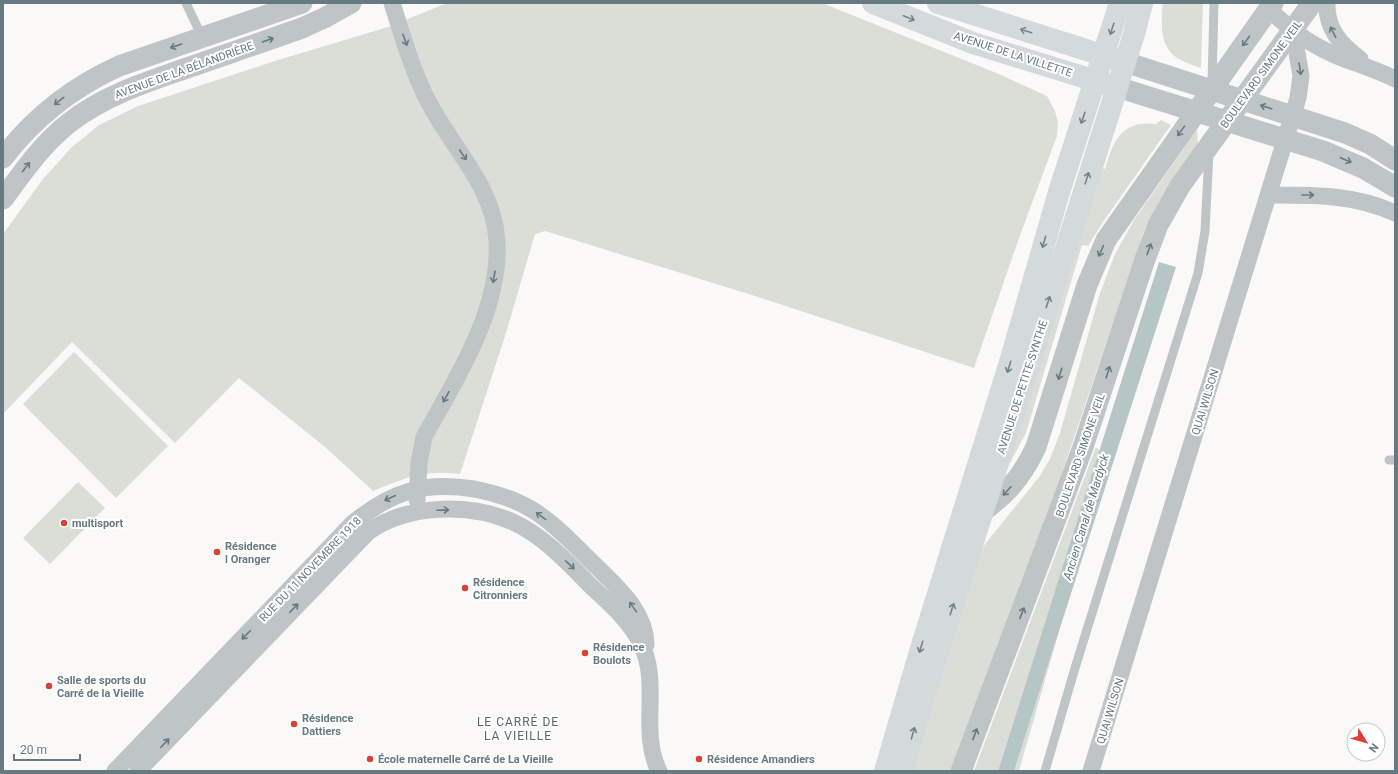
<svg xmlns="http://www.w3.org/2000/svg" width="1398" height="774" font-family="Roboto,sans-serif">
  <rect width="100%" height="100%" fill="#faf9f8"/>
  <path fill="#dbded7" d="M 447,3 L 822,3 L 994,72 L 1047,96 L 1055,111 L 1058,122 L 1057,136 L 1019,238 L 974,368 L 755,296 L 545,231 L 535,234 L 506,333 L 460,474 C 422,470 407,477 373,491 L 325,447 L 239,378 L 175,443 L 72,342 L 3,414 L 3,234 L 43,179 L 71,148 L 99,125 L 138,106 L 278,60 L 388,27 Z
    M 1163,3 L 1203,3 L 1201,68 C 1179,60 1164,56 1162,29 C 1162,20 1161,12 1163,3 Z
    M 1161,120 L 1171,125 L 1103,222 L 1088,246 L 1082,245 L 1026,433 L 1010,463 L 1006,462 L 1098,167 L 1105,169 C 1113,140 1122,120 1156,124 Z
    M 1197,129 L 1198,144 L 1165,191 L 1145,228 L 1060,479 L 950,771 L 910,771 L 978,553 L 1039,477 L 1050,459 L 1060,433 L 1100,293 L 1115,254 L 1134,220 Z
    M 74,352 L 168,446 L 116,498 L 23,404 Z
    M 1096,447 L 1100,450 L 998,771 L 974,771 Z
    M 78,482 L 105,508 L 50,564 L 23,538 Z
    M 1062,621 L 1019,771 L 1014,771 Z"/>
  <path fill="#b6c6c7" d="M 1159,262 L 1176,267 L 1014,771 L 998,771 Z"/>
  <g fill="none" stroke-linecap="round" stroke-linejoin="round">
    <path stroke="#bfc5c7" stroke-width="9" d="M 186,3 L 202,37
      M 1212,83 L 1214,3
      M 1389,460 L 1395,460
      M 1045,771 L 1075,668 L 1198,273 L 1205,231 L 1209,152"/>
    <path stroke="#bfc5c7" stroke-width="17" d="M 392,3 C 403,37 415,80 433,110 C 457,153 494,189 497,241 C 501,310 456,379 424,437 L 419,463 L 417,500
      M 1327,3 C 1326,29 1341,45 1360,59
      M 1268,9 C 1282,21 1295,33 1310,42 C 1336,59 1367,65 1395,79
      M 1269,195 C 1313,195 1354,194 1395,213
      M 115,771 L 353,523 C 391,492 424,481 474,489 C 494,493 513,498 531,509 C 556,524 576,547 597,567 C 618,588 646,612 646,645
      M 138,771 L 368,532 C 408,504 469,503 513,522 C 544,536 569,564 592,587 C 609,603 631,622 641,644 C 661,683 639,732 659,771
      M 1091,771 L 1298,98 L 1301,76 L 1293,30"/>
    <path stroke="#bfc5c7" stroke-width="21" d="M 1125,62 L 1345,133 L 1370,144 L 1395,160
      M 1117,87 L 1323,151 L 1363,168 L 1395,187
      M 3,158 C 34,117 73,87 119,66 L 302,3
      M 3,199 C 23,172 42,144 69,123 C 103,96 144,83 184,69 C 224,55 263,42 302,28 L 324,18 L 351,3
      M 975,517 C 1004,497 1021,479 1036,447 L 1087,285 L 1106,240 L 1273,3
      M 961,771 L 1083,447 L 1144,262 L 1158,225 L 1180,186 L 1312,3"/>
    <path stroke="#d4d9dc" stroke-width="22" d="M 873,3 L 973,43 L 1109,85
      M 938,3 L 1118,60
      M 885,771 L 922,645 L 1010,362 L 1059,192 L 1120,3
      M 903,771 L 919,712 L 1134,34 L 1142,3"/>
  </g>
  <defs><path id="oneway-shaft" d="M-6 0H5M1.5-3L5.5 0L1.5 3" fill="none" stroke-width="1.6" stroke-linecap="round" stroke-linejoin="round"/></defs>
  <g stroke="#71848a">
    <use href="#oneway-shaft" transform="translate(909 18) rotate(22)"/>
    <use href="#oneway-shaft" transform="translate(1112 29) rotate(108)"/>
    <use href="#oneway-shaft" transform="translate(1026 31) rotate(-162)"/>
    <use href="#oneway-shaft" transform="translate(1083 118) rotate(109)"/>
    <use href="#oneway-shaft" transform="translate(1087 178) rotate(-72)"/>
    <use href="#oneway-shaft" transform="translate(1044 242) rotate(106)"/>
    <use href="#oneway-shaft" transform="translate(1048 302) rotate(-72)"/>
    <use href="#oneway-shaft" transform="translate(1009 367) rotate(107)"/>
    <use href="#oneway-shaft" transform="translate(952 609) rotate(-72)"/>
    <use href="#oneway-shaft" transform="translate(921 647) rotate(107)"/>
    <use href="#oneway-shaft" transform="translate(913 733) rotate(-74)"/>
  </g>
  <g stroke="#667a81">
    <use href="#oneway-shaft" transform="translate(1333 32) rotate(-117)"/>
    <use href="#oneway-shaft" transform="translate(268 40) rotate(-19)"/>
    <use href="#oneway-shaft" transform="translate(405 40) rotate(70)"/>
    <use href="#oneway-shaft" transform="translate(1246 41) rotate(126)"/>
    <use href="#oneway-shaft" transform="translate(176 46) rotate(161)"/>
    <use href="#oneway-shaft" transform="translate(1300 69) rotate(81)"/>
    <use href="#oneway-shaft" transform="translate(59 101) rotate(142)"/>
    <use href="#oneway-shaft" transform="translate(1266 107) rotate(-162)"/>
    <use href="#oneway-shaft" transform="translate(1181 131) rotate(125)"/>
    <use href="#oneway-shaft" transform="translate(463 155) rotate(56)"/>
    <use href="#oneway-shaft" transform="translate(1346 160) rotate(23)"/>
    <use href="#oneway-shaft" transform="translate(26 167) rotate(-52)"/>
    <use href="#oneway-shaft" transform="translate(1308 195)"/>
    <use href="#oneway-shaft" transform="translate(1149 249) rotate(-71)"/>
    <use href="#oneway-shaft" transform="translate(1101 251) rotate(114)"/>
    <use href="#oneway-shaft" transform="translate(494 277) rotate(100)"/>
    <use href="#oneway-shaft" transform="translate(1108 372) rotate(-72)"/>
    <use href="#oneway-shaft" transform="translate(1060 374) rotate(107)"/>
    <use href="#oneway-shaft" transform="translate(446 397) rotate(119)"/>
    <use href="#oneway-shaft" transform="translate(1007 491) rotate(132)"/>
    <use href="#oneway-shaft" transform="translate(390 498) rotate(156)"/>
    <use href="#oneway-shaft" transform="translate(443 510) rotate(-2)"/>
    <use href="#oneway-shaft" transform="translate(541 516) rotate(-144)"/>
    <use href="#oneway-shaft" transform="translate(570 565) rotate(43)"/>
    <use href="#oneway-shaft" transform="translate(633 607) rotate(-125)"/>
    <use href="#oneway-shaft" transform="translate(294 608) rotate(-46)"/>
    <use href="#oneway-shaft" transform="translate(1022 613) rotate(-69)"/>
    <use href="#oneway-shaft" transform="translate(246 635) rotate(134)"/>
    <use href="#oneway-shaft" transform="translate(975 734) rotate(-69)"/>
    <use href="#oneway-shaft" transform="translate(165 743) rotate(-46)"/>
  </g>
  <g fill="#db3e36" stroke="#fff" stroke-width="1.5">
    <circle cx="64" cy="523" r="4"/>
    <circle cx="217" cy="552" r="4"/>
    <circle cx="465" cy="588" r="4"/>
    <circle cx="585" cy="653" r="4"/>
    <circle cx="49" cy="686" r="4"/>
    <circle cx="294" cy="724" r="4"/>
    <circle cx="370" cy="759" r="4"/>
    <circle cx="699" cy="759" r="4"/>
  </g>
  <g text-anchor="middle" stroke-width="4" stroke-linejoin="round" paint-order="stroke">
    <g font-size="11" fill="#667a81" stroke="#fff">
      <text transform="translate(1013 54) rotate(18)" y="4">AVENUE DE LA VILLETTE</text>
      <text transform="translate(184 70) rotate(-20)" y="4">AVENUE DE LA BÉLANDRIÈRE</text>
      <text transform="translate(1261 74) rotate(-54)" y="4">BOULEVARD SIMONE VEIL</text>
      <text transform="translate(1022 387) rotate(-72)" y="4">AVENUE DE PETITE-SYNTHE</text>
      <text transform="translate(1205 402) rotate(-73)" y="4">QUAI WILSON</text>
      <text transform="translate(1080 455) rotate(-71)" y="4">BOULEVARD SIMONE VEIL</text>
      <text transform="translate(310 569) rotate(-46)" y="4">RUE DU 11 NOVEMBRE 1918</text>
      <text transform="translate(1110 711) rotate(-73)" y="4">QUAI WILSON</text>
    </g>
    <g font-size="11" font-weight="bold" fill="#667a81" stroke="#fff" text-anchor="start">
      <text x="72" y="527">multisport</text>
      <text x="225" y="550">Résidence<tspan x="225" dy="13">l Oranger</tspan></text>
      <text x="473" y="586">Résidence<tspan x="473" dy="13">Citronniers</tspan></text>
      <text x="593" y="651">Résidence<tspan x="593" dy="13">Boulots</tspan></text>
      <text x="57" y="684">Salle de sports du<tspan x="57" dy="13">Carré de la Vieille</tspan></text>
      <text x="302" y="722">Résidence<tspan x="302" dy="13">Dattiers</tspan></text>
      <text x="378" y="763">École maternelle Carré de La Vieille</text>
      <text x="707" y="763">Résidence Amandiers</text>
    </g>
    <g font-size="12" font-style="italic" fill="#60787b" stroke="#fff">
      <text transform="translate(1086 517) rotate(-73)" y="4">Ancien Canal de Mardyck</text>
    </g>
    <g font-size="12" letter-spacing="1" fill="#58676c" stroke="#fff">
      <text x="518" y="726">LE CARRÉ DE<tspan x="518" dy="14">LA VIEILLE</tspan></text>
    </g>
  </g>
  <rect width="1398" height="774" fill="none" stroke="#667a81" stroke-width="8"/>
  <g transform="translate(1366 742) rotate(127)"><circle r="19" fill="#ffffff" stroke="#c2cacd"/>
  <path d="M0-3L7 15L0 10L-7 15Z" fill="#db3e36"/>
  <text y="-6" font-size="11" font-weight="bold" text-anchor="middle" fill="#667a81">N</text>
  </g>
  <path d="M14 754v6h66v-6" fill="none" stroke="#667a81" stroke-width="2"/>
  <text x="20" y="754" font-size="12" fill="#667a81" stroke="#ffffff" stroke-width="3" paint-order="stroke">20 m</text>
</svg>
